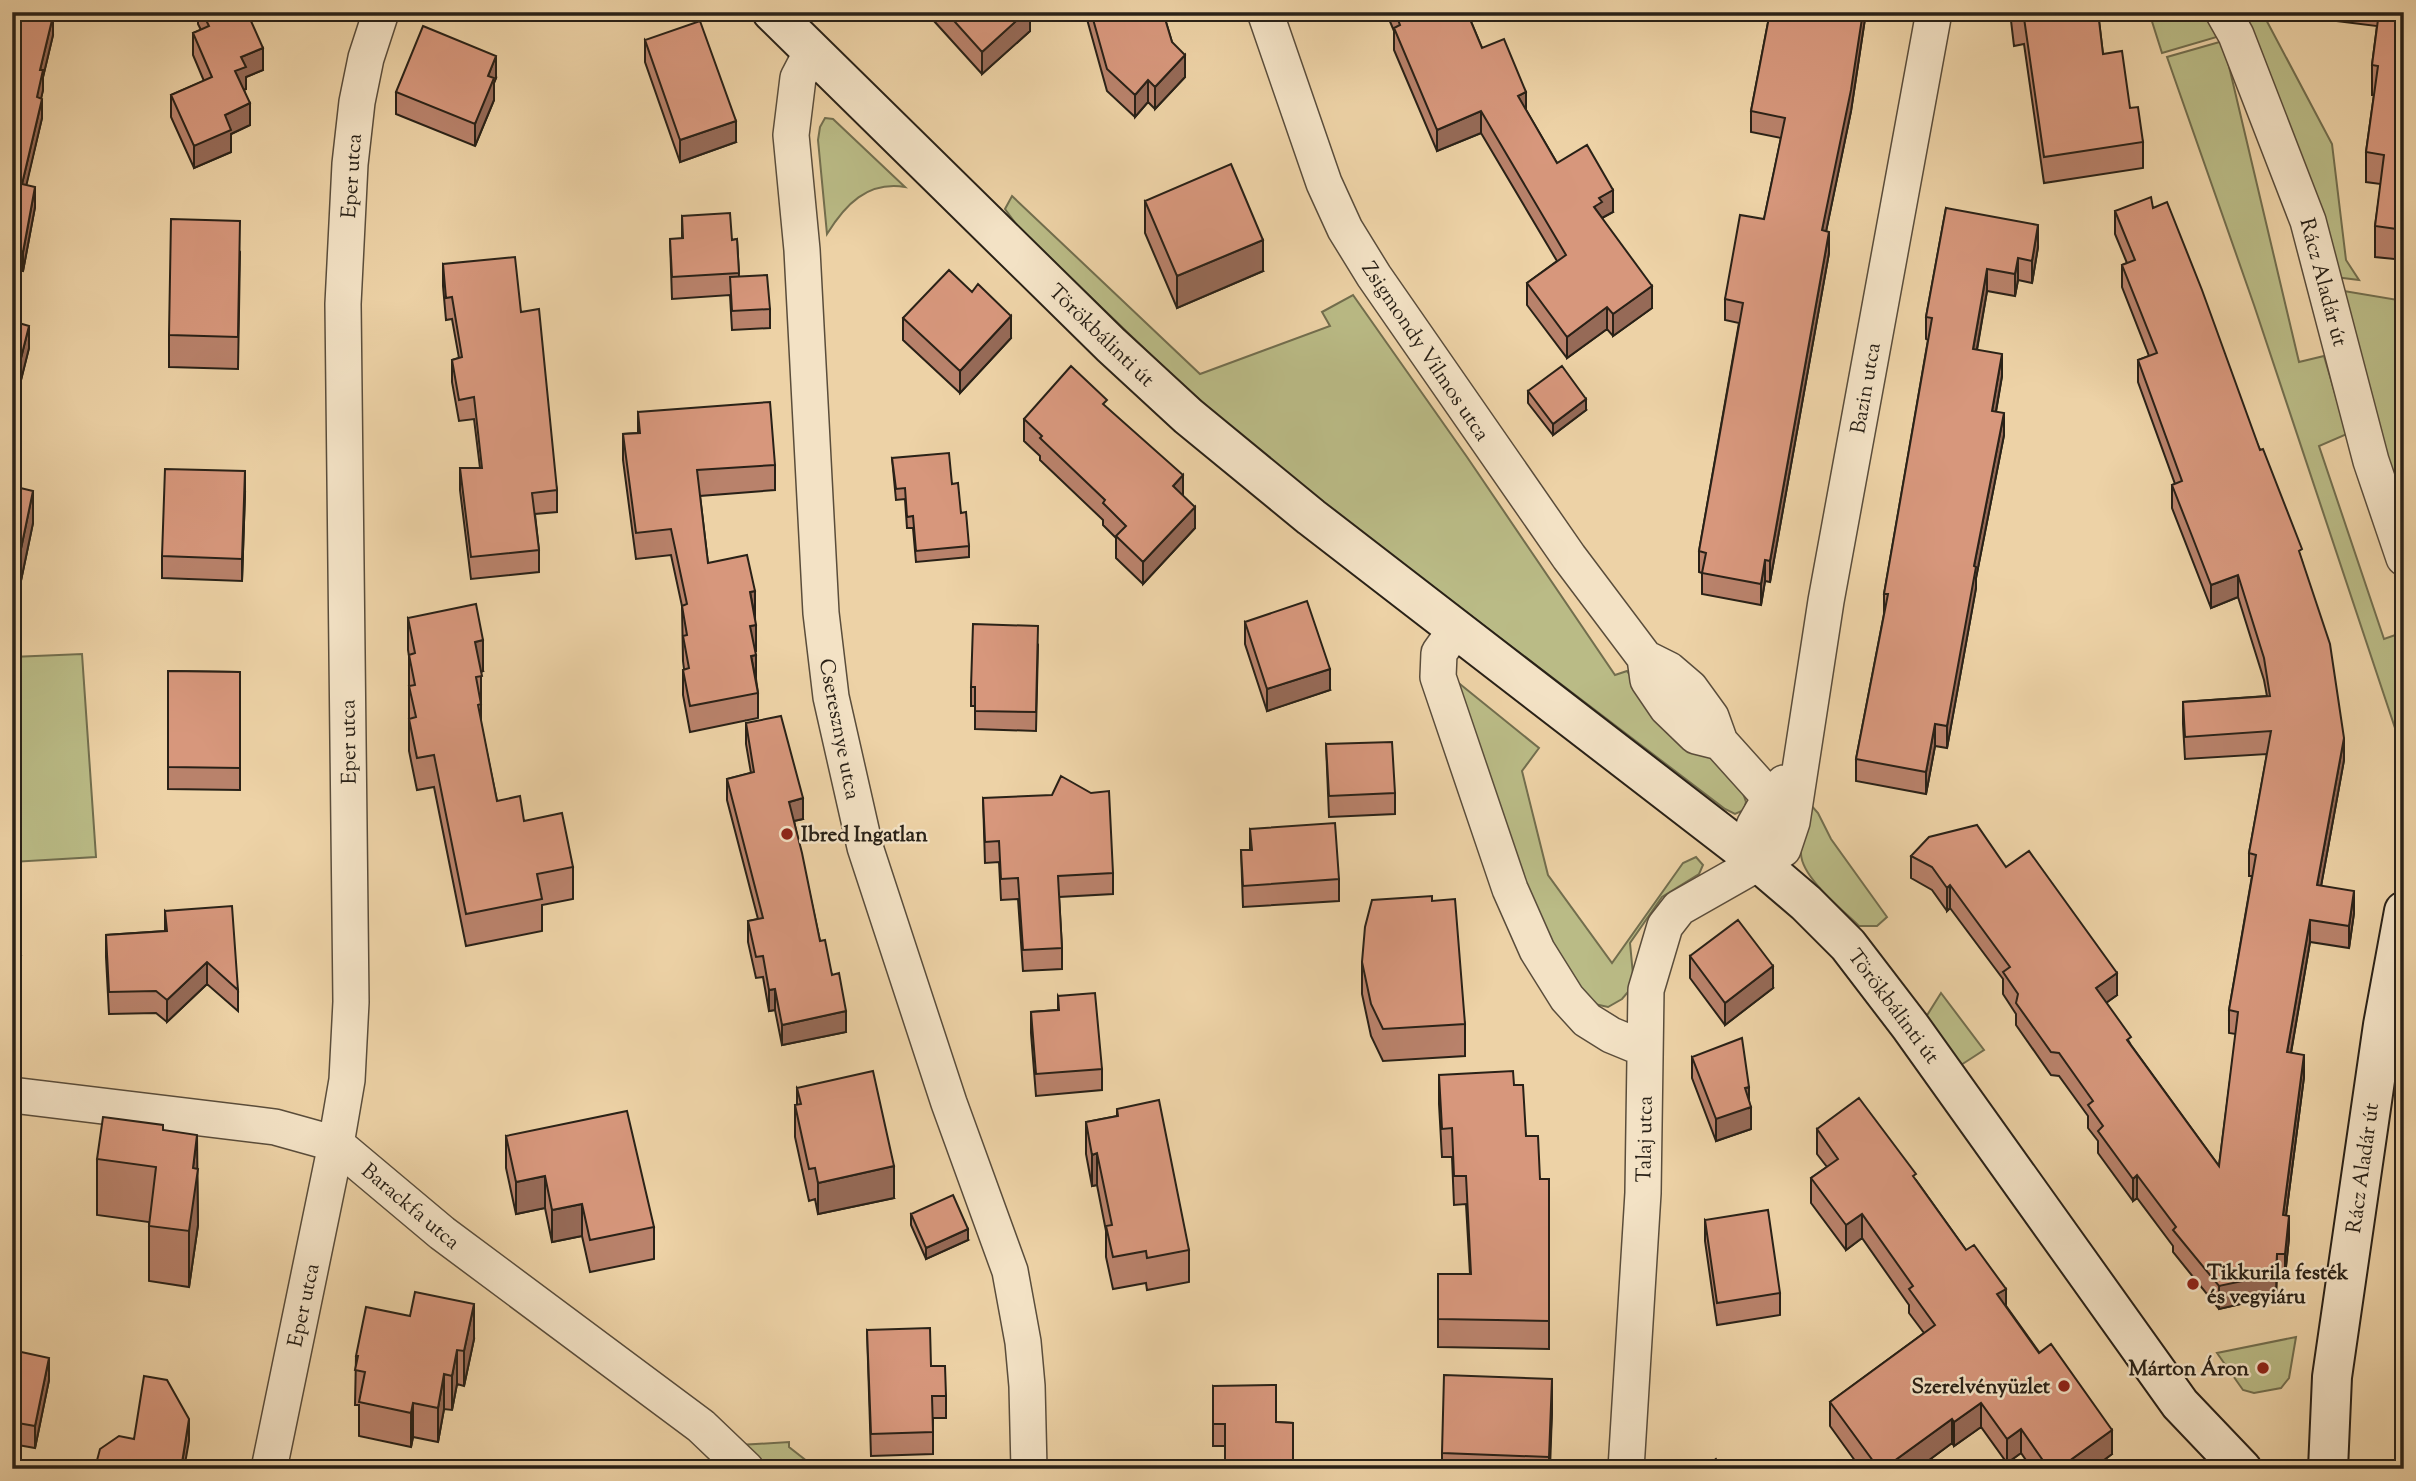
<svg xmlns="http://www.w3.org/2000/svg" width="2416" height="1481" font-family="'Sorts Mill Goudy',serif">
  <rect width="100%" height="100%" fill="#edd2a6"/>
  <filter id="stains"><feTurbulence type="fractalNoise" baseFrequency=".00286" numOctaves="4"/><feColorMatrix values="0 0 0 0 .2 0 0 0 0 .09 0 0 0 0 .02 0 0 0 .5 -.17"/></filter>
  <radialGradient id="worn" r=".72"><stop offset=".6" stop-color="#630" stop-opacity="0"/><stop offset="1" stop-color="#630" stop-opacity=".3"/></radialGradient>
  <path fill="#babb86" stroke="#726e4e" stroke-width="2" d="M 2149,12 L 2216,12 L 2227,34 L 2162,53 Z
    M 2231,12 L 2262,12 L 2332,144 L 2346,260 L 2359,280 L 2327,276 Z
    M 2223,41 L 2299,362 L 2324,356 L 2347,434 L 2319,446 L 2384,639 L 2404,632 L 2404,721 L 2399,740 L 2254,305 L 2167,57 Z
    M 825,118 L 833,119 L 905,187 C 867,181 845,205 827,234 L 818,140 L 820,127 Z
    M 1012,196 L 1200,374 L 1330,326 L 1322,312 L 1353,295 L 1467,457 L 1615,675 L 1627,671 L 1657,716 L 1702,748 L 1743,793 L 1746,802 L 1744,810 L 1735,814 L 1725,809 L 1290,478 L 1179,382 L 1019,228 L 1005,209 Z
    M 2332,289 L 2404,301 L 2404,521 Z
    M 82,654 L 96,857 L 12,862 L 12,657 Z
    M 1450,676 L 1539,748 L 1522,771 L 1548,875 L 1612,963 L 1683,863 L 1696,857 L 1703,865 L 1699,874 L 1662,897 L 1630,943 L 1634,985 L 1622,999 L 1608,1007 L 1590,1003 L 1551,957 Z
    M 1810,804 L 1818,813 L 1831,839 L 1887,917 L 1877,926 L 1859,926 C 1843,910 1802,878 1801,854 C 1800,838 1807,819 1810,804 Z
    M 1941,993 L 1984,1050 L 1961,1065 L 1926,1017 Z
    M 2296,1337 L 2289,1378 L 2281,1388 L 2254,1393 L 2243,1390 L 2217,1353 Z
    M 789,1442 L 789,1447 L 817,1469 L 758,1469 L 740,1445 Z"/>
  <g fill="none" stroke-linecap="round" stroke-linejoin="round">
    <defs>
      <path id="street" d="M 1265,12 L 1324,183 L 1345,229 L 1374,276 L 1569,557 L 1645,658 L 1669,670 L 1690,688 L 1711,717 L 1720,742 L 1792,822
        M 2223,12 L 2236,35 L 2308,221 L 2371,461 L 2404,558
        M 812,51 L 798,78 L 791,135 L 802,250 L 821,613 L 831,697 L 865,847 L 949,1103 L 1010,1271 L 1023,1342 L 1027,1386 L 1029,1469
        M 1456,629 L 1439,653 L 1438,677 L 1510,889 L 1537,950 L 1567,998 L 1587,1020 L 1611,1035 L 1645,1049
        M 1645,658 L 1648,680 L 1667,708 L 1696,736 L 1720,742
        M 1758,862 L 1754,826 L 1770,798 L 1784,783
        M 12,1095 L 275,1127 L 336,1144 L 442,1233 L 701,1426 L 746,1469
        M 269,1469 L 336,1144 L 347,1080 L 351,1002 L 343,304 L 350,164 L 357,102 L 366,58 L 381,12
        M 1626,1469 L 1643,1193 L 1646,990 L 1665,926 L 1679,908 L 1783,849 L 1792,822 L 1826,601 L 1934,12"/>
      <path id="secondary" d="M 772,12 L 1111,345 L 1188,416 L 1311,517 L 1758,862 L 1806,903 L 1848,945 L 1910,1026 L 2180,1404 L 2242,1469
        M 2328,1469 L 2332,1377 L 2383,1025 L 2404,911"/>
    </defs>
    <use href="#street" stroke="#5a4d3b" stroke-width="38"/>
    <use href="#secondary" stroke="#292117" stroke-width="42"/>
    <use href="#street" stroke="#f3e2c5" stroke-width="35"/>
    <use href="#secondary" stroke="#f3e2c5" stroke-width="38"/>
  </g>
  <path fill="#b9826b" stroke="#292117" stroke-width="2" d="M 12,12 L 53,35 L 43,77 L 43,90 L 41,98 L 42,118 L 26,185 L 35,207 L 23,271 L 12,269 Z
    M 198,12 L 247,12 L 263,70 L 246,77 L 246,89 L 244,89 L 250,125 L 231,134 L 231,152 L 194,168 L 171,117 L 171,95 L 204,81 L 193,55 L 193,33 L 201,30 L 198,24 Z
    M 934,12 L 1030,12 L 1030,31 L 982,74 L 934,21 Z
    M 1085,12 L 1163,12 L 1172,42 L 1185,77 L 1155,109 L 1148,102 L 1135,117 L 1107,91 Z
    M 1386,12 L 1467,12 L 1482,48 L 1526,110 L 1557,163 L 1613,212 L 1602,218 L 1652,308 L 1613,336 L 1607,329 L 1567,358 L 1527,305 L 1527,283 L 1557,261 L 1481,133 L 1437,151 L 1394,50 L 1394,31 Z
    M 1770,12 L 1866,12 L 1851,111 L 1826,231 L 1829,253 L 1770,582 L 1765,581 L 1761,605 L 1702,594 L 1702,573 L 1699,572 L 1699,551 L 1739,323 L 1725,320 L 1725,299 L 1764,219 L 1781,138 L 1751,132 L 1751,111 Z
    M 2010,12 L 2098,12 L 2103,54 L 2130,108 L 2143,142 L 2143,168 L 2044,183 L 2024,44 L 2014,46 Z
    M 2313,12 L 2404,12 L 2404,260 L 2375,257 L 2375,226 L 2381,184 L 2366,182 L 2366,152 L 2374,95 L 2372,95 L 2372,65 L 2377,26 L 2313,18 Z
    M 645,40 L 736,142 L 680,162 L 645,62 Z
    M 496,78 L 494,83 L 494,100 L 475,146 L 396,114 L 396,92 Z
    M 1145,201 L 1263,271 L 1177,308 L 1145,233 Z
    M 1946,208 L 2038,247 L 2032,283 L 2018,280 L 2015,296 L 1987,291 L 1977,350 L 2002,376 L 1996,412 L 2004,435 L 1976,578 L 1976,588 L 1947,748 L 1935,746 L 1926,794 L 1856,781 L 1856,759 L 1884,614 L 1884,594 L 1928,340 L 1926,339 L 1926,317 Z
    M 2153,208 L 2260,450 L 2302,561 L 2344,760 L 2321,886 L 2354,913 L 2349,948 L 2310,942 L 2291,1053 L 2304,1077 L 2286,1215 L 2289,1238 L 2285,1276 L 2277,1276 L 2276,1296 L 2219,1309 L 2173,1252 L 2173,1246 L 2137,1198 L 2133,1201 L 2098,1153 L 2098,1141 L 2088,1128 L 2088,1116 L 2059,1076 L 2051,1075 L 2016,1025 L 2016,1014 L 2003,994 L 2003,979 L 1950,908 L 1947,911 L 1932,890 L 1911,878 L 1911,856 L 2006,867 L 2117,995 L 2106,1003 L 2131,1045 L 2219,1166 L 2236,1034 L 2229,1033 L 2229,1010 L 2252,876 L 2249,876 L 2249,853 L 2267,754 L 2185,759 L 2183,724 L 2183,702 L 2267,696 L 2264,680 L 2238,597 L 2211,608 L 2172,508 L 2172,485 L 2175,484 L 2138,382 L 2138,360 L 2149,356 L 2122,287 L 2122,265 L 2127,263 L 2115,234 L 2115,211 Z
    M 682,216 L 732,240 L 737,239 L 739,276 L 770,309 L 770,328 L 732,330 L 730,295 L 672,299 L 670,239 L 682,239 Z
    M 240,253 L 238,369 L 169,367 L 169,335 Z
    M 443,264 L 521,312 L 557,490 L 557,512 L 535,514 L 539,550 L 539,572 L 471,579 L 460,490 L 460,468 L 480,468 L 474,419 L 459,421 L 452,382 L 452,360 L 459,358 L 452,319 L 446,320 L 443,286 Z
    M 972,292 L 1011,338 L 960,393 L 903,340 L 903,318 Z
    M 12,321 L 29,348 L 14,408 L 12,408 Z
    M 1528,391 L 1586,410 L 1553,435 L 1528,403 Z
    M 1107,408 L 1183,496 L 1195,528 L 1143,584 L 1116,558 L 1116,538 L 1103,525 L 1103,520 L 1040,460 L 1040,456 L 1024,441 L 1024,419 Z
    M 638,412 L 775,465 L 775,490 L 700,496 L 708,563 L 755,617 L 756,651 L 755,651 L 756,679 L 758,693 L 758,718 L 690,732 L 683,695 L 683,670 L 684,669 L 683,661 L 682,606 L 671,555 L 636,559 L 623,460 L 623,434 L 638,433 Z
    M 892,458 L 952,484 L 969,546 L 969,557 L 916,562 L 913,528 L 907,528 L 905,499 L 896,500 Z
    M 12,486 L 33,523 L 18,595 L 12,593 Z
    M 245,493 L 242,581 L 162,578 L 162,556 Z
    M 408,618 L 483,671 L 481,672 L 481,724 L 497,801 L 524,821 L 573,867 L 573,899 L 542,905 L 542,931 L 466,946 L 434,787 L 417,790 L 409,751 L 409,656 L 408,650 Z
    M 1245,622 L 1330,690 L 1267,711 L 1245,644 Z
    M 1038,645 L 1036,731 L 975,729 L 975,706 L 971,706 L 971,687 Z
    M 168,671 L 240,672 L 240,790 L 168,789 Z
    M 746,723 L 803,819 L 794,821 L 820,941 L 832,975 L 846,1032 L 782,1045 L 775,1010 L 769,1011 L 763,977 L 756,978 L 748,942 L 748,921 L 758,919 L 727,800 L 727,779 L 751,773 L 746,744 Z
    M 1326,744 L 1395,793 L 1395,814 L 1329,817 Z
    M 983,798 L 1113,873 L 1113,894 L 1059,897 L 1062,948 L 1062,969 L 1023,971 L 1018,899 L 1001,900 L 999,862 L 985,863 Z
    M 1250,829 L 1339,879 L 1339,901 L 1243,907 L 1241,850 L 1250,850 Z
    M 1432,901 L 1465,1024 L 1465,1056 L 1383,1061 L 1371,1036 L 1362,994 L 1362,962 Z
    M 165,911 L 238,990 L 238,1011 L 207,984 L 167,1022 L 156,1013 L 109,1014 L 106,957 L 106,935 L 165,931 Z
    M 1690,956 L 1773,988 L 1725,1025 L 1690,978 Z
    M 1058,996 L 1102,1069 L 1102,1090 L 1036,1096 L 1031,1033 L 1031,1012 L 1058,1010 Z
    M 1692,1057 L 1749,1100 L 1751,1129 L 1716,1141 L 1692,1078 Z
    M 1439,1075 L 1514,1085 L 1526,1136 L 1540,1179 L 1549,1179 L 1549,1349 L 1438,1347 L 1438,1274 L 1470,1274 L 1466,1204 L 1454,1205 L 1452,1157 L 1442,1157 L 1439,1104 Z
    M 797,1088 L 894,1198 L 818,1214 L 815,1199 L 809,1201 L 795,1137 L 795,1105 L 797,1105 Z
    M 1117,1109 L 1189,1250 L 1189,1282 L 1147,1290 L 1146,1283 L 1113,1289 L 1106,1257 L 1106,1231 L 1097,1185 L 1092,1186 L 1086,1154 L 1086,1122 L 1117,1116 Z
    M 1817,1129 L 1916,1180 L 2112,1454 L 2092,1469 L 2032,1469 L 2021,1453 L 2007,1463 L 1981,1427 L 1954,1446 L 1952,1443 L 1917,1469 L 1861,1469 L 1830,1426 L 1830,1402 L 1924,1333 L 1909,1313 L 1909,1305 L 1862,1238 L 1846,1250 L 1811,1203 L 1811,1178 L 1827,1167 L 1817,1154 Z
    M 163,1130 L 197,1169 L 198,1225 L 189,1287 L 149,1281 L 149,1222 L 97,1215 L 97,1159 Z
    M 506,1136 L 654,1227 L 654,1259 L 590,1272 L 582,1236 L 552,1242 L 545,1208 L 516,1214 L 506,1168 Z
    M 911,1214 L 968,1240 L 926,1259 L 911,1225 Z
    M 1705,1220 L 1780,1293 L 1780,1315 L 1717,1325 L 1705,1241 Z
    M 867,1330 L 931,1366 L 946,1396 L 946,1418 L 933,1418 L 933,1454 L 871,1456 Z
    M 474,1339 L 464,1386 L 457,1384 L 452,1410 L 444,1409 L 438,1442 L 413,1437 L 411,1447 L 359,1436 L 359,1405 L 355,1405 L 356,1356 Z
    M 12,1350 L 49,1380 L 35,1448 L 12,1444 Z
    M 1213,1386 L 1276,1422 L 1293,1423 L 1293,1469 L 1225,1469 L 1225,1446 L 1213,1446 Z
    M 1552,1411 L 1550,1469 L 1442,1469 L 1442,1453 Z"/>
  <path fill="#966a57" stroke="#292117" stroke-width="2" d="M 1026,12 L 1030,12 L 1030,31 L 982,74 L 982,52 Z
    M 1863,12 L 1866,12 L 1851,111 L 1822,251 L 1822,230 Z
    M 53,16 L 53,35 L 43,77 L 43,90 L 37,117 L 37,97 L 40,70 Z
    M 263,48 L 263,70 L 246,77 L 246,89 L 235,93 L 235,71 L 241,57 Z
    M 1185,55 L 1185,77 L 1155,109 L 1155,87 Z
    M 496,56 L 496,78 L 494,83 L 494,100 L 475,146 L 475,124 L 488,76 Z
    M 1148,80 L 1148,102 L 1135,117 L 1135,95 Z
    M 1526,92 L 1526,114 L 1518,96 Z
    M 42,99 L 42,118 L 22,204 L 22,184 Z
    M 250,103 L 250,125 L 231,134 L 231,152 L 194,168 L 194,146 L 225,115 Z
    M 1481,111 L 1481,133 L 1437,151 L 1437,130 Z
    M 736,121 L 736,142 L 680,162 L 680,140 Z
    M 35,187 L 35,207 L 23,271 L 23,252 Z
    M 1613,190 L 1613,212 L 1602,218 L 1594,207 L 1599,198 Z
    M 2038,225 L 2038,247 L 2032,283 L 2032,261 Z
    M 1829,232 L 1829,253 L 1770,582 L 1770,561 Z
    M 1263,240 L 1263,271 L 1177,308 L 1177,276 Z
    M 2018,258 L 2018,280 L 2015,296 L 2015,274 Z
    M 1987,269 L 1987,291 L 1973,371 L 1973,349 Z
    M 1652,286 L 1652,308 L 1613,336 L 1613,314 Z
    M 1607,307 L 1607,329 L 1567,358 L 1567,337 Z
    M 1011,316 L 1011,338 L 960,393 L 960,371 Z
    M 29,326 L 29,348 L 14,408 L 14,386 Z
    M 2002,354 L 2002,376 L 1992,433 L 1992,411 Z
    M 1586,399 L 1586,410 L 1553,435 L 1553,424 Z
    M 2004,413 L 2004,435 L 1976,578 L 1976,588 L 1947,748 L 1947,726 L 1974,566 Z
    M 245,471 L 245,493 L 242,581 L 242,559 Z
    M 1183,475 L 1183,497 L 1173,486 Z
    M 33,491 L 33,523 L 18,595 L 18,563 Z
    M 1195,507 L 1195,528 L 1143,584 L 1143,562 Z
    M 1765,560 L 1765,581 L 1761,605 L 1761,584 Z
    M 2238,575 L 2238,597 L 2211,608 L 2211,585 Z
    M 755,591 L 755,617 L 750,592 Z
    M 756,625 L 756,651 L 750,652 L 750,626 Z
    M 483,640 L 483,671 L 475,673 L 475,642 Z
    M 756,655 L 756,681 L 751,656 Z
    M 1330,669 L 1330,690 L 1267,711 L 1267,689 Z
    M 1935,724 L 1935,746 L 1926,794 L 1926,772 Z
    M 2344,738 L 2344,760 L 2317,908 L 2317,885 Z
    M 803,798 L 803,819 L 789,822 L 789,802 Z
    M 1950,885 L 1950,908 L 1947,911 L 1947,888 Z
    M 2354,891 L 2354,913 L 2349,948 L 2349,926 Z
    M 2310,920 L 2310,942 L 2287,1075 L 2287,1052 Z
    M 21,955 L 21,977 L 12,981 L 12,959 Z
    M 207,962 L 207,984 L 167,1022 L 167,1000 Z
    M 1773,966 L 1773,988 L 1725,1025 L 1725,1003 Z
    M 2117,973 L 2117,995 L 2096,1010 L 2096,988 Z
    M 775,989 L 775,1010 L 769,1011 L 769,990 Z
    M 846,1011 L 846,1032 L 782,1045 L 782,1025 Z
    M 2304,1055 L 2304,1077 L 2283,1238 L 2283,1215 Z
    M 1749,1087 L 1749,1108 L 1751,1107 L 1751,1129 L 1716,1141 L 1716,1119 L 1745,1088 Z
    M 197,1135 L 198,1225 L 189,1287 L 189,1231 L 193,1168 Z
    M 1097,1153 L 1097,1185 L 1092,1186 L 1092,1155 Z
    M 894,1166 L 894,1198 L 818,1214 L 818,1183 Z
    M 2137,1175 L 2137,1198 L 2133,1201 L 2133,1179 Z
    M 545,1176 L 545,1208 L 516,1214 L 516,1182 Z
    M 582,1204 L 582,1236 L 552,1242 L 552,1210 Z
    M 1862,1214 L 1862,1238 L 1846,1250 L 1846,1225 Z
    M 2289,1216 L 2289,1238 L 2285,1276 L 2285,1254 Z
    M 968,1229 L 968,1240 L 926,1259 L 926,1248 Z
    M 2277,1254 L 2276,1296 L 2219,1309 L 2219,1286 Z
    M 2006,1289 L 2006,1313 L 1997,1294 Z
    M 474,1304 L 474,1339 L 464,1386 L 464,1351 Z
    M 457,1350 L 457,1384 L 452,1410 L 452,1376 Z
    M 49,1358 L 49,1380 L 35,1448 L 35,1426 Z
    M 444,1374 L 444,1409 L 438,1442 L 438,1408 Z
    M 1552,1379 L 1552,1411 L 1549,1469 L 1549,1457 Z
    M 413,1403 L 413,1437 L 411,1447 L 411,1413 Z
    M 1981,1403 L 1981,1427 L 1954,1446 L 1954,1422 Z
    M 189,1419 L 189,1441 L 184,1469 L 181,1469 Z
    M 1952,1419 L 1952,1443 L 1917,1469 L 1883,1469 Z
    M 2021,1429 L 2021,1453 L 2007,1463 L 2007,1439 Z
    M 2112,1430 L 2112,1454 L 2092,1469 L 2058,1469 Z"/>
  <path fill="#d7977c" stroke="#292117" stroke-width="2" d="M 12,12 L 41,12 L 53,16 L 40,70 L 43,70 L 37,97 L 42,99 L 22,184 L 35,187 L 23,252 L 12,250 Z
    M 202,12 L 247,12 L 263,48 L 241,57 L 246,67 L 235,71 L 250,103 L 225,115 L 231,130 L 194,146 L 171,95 L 212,77 L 193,33 L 209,26 Z
    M 946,12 L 1026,12 L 982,52 Z
    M 1091,12 L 1163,12 L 1172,42 L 1185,55 L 1155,87 L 1148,80 L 1135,95 L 1107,69 Z
    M 1395,12 L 1467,12 L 1482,48 L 1504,39 L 1526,92 L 1518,96 L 1557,163 L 1587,145 L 1613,190 L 1599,198 L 1602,202 L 1594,207 L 1652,286 L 1613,314 L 1607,307 L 1567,337 L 1527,283 L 1566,255 L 1481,111 L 1437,130 L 1394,28 L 1400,25 Z
    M 1770,12 L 1863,12 L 1851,90 L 1822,230 L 1829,232 L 1770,561 L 1765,560 L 1761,584 L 1702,573 L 1706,553 L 1699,551 L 1743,303 L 1725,299 L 1740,215 L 1764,219 L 1785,118 L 1751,111 Z
    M 2013,12 L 2098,12 L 2103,54 L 2122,51 L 2130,108 L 2138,107 L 2143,142 L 2044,157 L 2024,18 L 2014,20 Z
    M 2379,12 L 2404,12 L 2404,230 L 2375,226 L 2384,155 L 2366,152 L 2378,66 L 2372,65 Z
    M 700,21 L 736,121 L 680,140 L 645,40 Z
    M 423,26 L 496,56 L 488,76 L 494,78 L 475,124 L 396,92 Z
    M 1231,164 L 1263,240 L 1177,276 L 1145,201 Z
    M 2151,197 L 2153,208 L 2167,202 L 2202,290 L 2260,450 L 2263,449 L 2302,549 L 2299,551 L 2330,644 L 2344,738 L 2317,885 L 2354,891 L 2349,926 L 2310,920 L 2287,1052 L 2304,1055 L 2283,1215 L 2289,1216 L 2285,1254 L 2277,1254 L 2276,1274 L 2219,1286 L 2173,1230 L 2176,1227 L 2137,1175 L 2133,1179 L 2098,1131 L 2103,1126 L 2088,1105 L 2093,1101 L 2059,1053 L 2051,1052 L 2016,1003 L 2018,994 L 2003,972 L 2010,967 L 1950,885 L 1947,888 L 1932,867 L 1911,856 L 1929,837 L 1977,825 L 2006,867 L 2029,851 L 2117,973 L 2096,988 L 2131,1037 L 2127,1040 L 2219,1166 L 2238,1012 L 2229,1010 L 2256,855 L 2249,853 L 2271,731 L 2185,737 L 2183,702 L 2270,696 L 2264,658 L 2238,575 L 2211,585 L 2192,536 L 2172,485 L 2182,481 L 2138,360 L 2157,353 L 2122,265 L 2135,260 L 2115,211 Z
    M 1946,208 L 2038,225 L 2032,261 L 2018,258 L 2015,274 L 1987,269 L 1973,349 L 2002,354 L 1992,411 L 2004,413 L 1974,566 L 1976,567 L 1947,726 L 1935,724 L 1926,772 L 1856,759 L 1888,594 L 1884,594 L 1932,318 L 1926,317 Z
    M 730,213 L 732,240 L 737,239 L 739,273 L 672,277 L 670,239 L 683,238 L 682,216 Z
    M 171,219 L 240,221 L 238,337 L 169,335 Z
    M 515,257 L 521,312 L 539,309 L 557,490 L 532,493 L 539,550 L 471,557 L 460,468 L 482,468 L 474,397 L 459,400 L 452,360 L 462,357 L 452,297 L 446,298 L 443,264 Z
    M 949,270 L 972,292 L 978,284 L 1011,316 L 960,371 L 903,318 Z
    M 767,275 L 770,309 L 732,311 L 730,277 Z
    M 12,321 L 29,326 L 14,386 L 12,386 Z
    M 1071,366 L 1107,400 L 1103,404 L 1183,475 L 1173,486 L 1195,507 L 1143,562 L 1116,536 L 1126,526 L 1103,503 L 1105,500 L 1040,438 L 1042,436 L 1024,419 Z
    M 1562,366 L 1586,399 L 1553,424 L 1528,391 Z
    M 770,402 L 775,465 L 697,470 L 708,563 L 747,555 L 755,591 L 750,592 L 756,625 L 750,626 L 756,655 L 751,656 L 758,693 L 690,706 L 683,670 L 689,668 L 683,636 L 687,635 L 682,606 L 687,604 L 671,529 L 636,533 L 623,434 L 640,433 L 638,412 Z
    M 949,453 L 952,484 L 958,483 L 961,513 L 966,512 L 969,546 L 916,551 L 913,516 L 907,517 L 905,488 L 896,489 L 892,458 Z
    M 165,469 L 245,471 L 242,559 L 162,556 Z
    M 12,486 L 33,491 L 18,563 L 12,561 Z
    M 1307,601 L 1330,669 L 1267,689 L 1245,622 Z
    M 476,604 L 483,640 L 475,642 L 482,676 L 476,677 L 481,704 L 478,705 L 497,801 L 520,796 L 524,821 L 562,813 L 573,867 L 537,874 L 542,899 L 466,914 L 434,755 L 417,758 L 409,719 L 416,717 L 409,686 L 415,685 L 409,655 L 415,653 L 408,618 Z
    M 973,624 L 1038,626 L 1036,712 L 975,711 L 975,687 L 971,687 Z
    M 168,671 L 240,672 L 240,768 L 168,767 Z
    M 781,716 L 803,798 L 789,802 L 802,853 L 820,941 L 825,940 L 832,975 L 839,973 L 846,1011 L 782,1025 L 775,989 L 769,990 L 763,956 L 756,957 L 748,921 L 763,918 L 727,779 L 754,772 L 746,723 Z
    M 1392,742 L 1395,793 L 1329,796 L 1326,744 Z
    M 1061,776 L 1091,793 L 1109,791 L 1113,873 L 1058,876 L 1062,948 L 1023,950 L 1018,878 L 1001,879 L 999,841 L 985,842 L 983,798 L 1052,795 Z
    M 1335,823 L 1339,879 L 1243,886 L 1241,850 L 1252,850 L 1250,829 Z
    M 1432,896 L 1432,901 L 1455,899 L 1465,1024 L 1383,1029 L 1371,1004 L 1362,962 L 1365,927 L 1372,900 Z
    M 232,906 L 238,990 L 207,962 L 167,1000 L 156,991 L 109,992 L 106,935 L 167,931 L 165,911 Z
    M 1738,920 L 1773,966 L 1725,1003 L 1690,956 Z
    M 12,936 L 21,955 L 12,959 Z
    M 1095,993 L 1102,1069 L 1036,1074 L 1031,1012 L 1059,1010 L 1058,996 Z
    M 1742,1038 L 1749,1087 L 1745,1088 L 1751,1107 L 1716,1119 L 1692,1057 Z
    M 873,1071 L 894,1166 L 818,1183 L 815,1168 L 809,1169 L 795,1105 L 801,1104 L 797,1088 Z
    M 1513,1071 L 1514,1085 L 1523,1085 L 1526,1136 L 1538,1136 L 1540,1179 L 1549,1179 L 1549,1321 L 1438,1319 L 1438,1274 L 1471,1274 L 1466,1176 L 1454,1176 L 1452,1128 L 1442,1129 L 1439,1075 Z
    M 1859,1098 L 1916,1174 L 1913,1176 L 1966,1250 L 1974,1245 L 2006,1289 L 1997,1294 L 2039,1353 L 2051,1344 L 2112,1430 L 2058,1469 L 2049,1469 L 2021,1429 L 2007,1439 L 1981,1403 L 1954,1422 L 1952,1419 L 1883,1469 L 1879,1469 L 1830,1402 L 1935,1325 L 1909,1289 L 1913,1286 L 1862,1214 L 1846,1225 L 1811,1178 L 1838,1159 L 1817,1129 Z
    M 1159,1100 L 1189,1250 L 1147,1258 L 1146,1251 L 1113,1257 L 1106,1226 L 1112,1225 L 1097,1153 L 1092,1155 L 1086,1122 L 1118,1116 L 1117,1109 Z
    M 627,1111 L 654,1227 L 590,1240 L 582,1204 L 552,1210 L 545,1176 L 516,1182 L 506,1136 Z
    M 103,1117 L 163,1125 L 163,1130 L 197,1135 L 193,1168 L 198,1169 L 189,1231 L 149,1226 L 156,1167 L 97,1159 Z
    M 953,1195 L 968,1229 L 926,1248 L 911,1214 Z
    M 1768,1210 L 1780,1293 L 1717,1303 L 1705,1220 Z
    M 415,1292 L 474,1304 L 464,1351 L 457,1350 L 452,1376 L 444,1374 L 438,1408 L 413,1403 L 411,1413 L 359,1402 L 365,1372 L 355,1370 L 358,1356 L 356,1356 L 366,1307 L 410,1316 Z
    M 930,1328 L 931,1366 L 945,1366 L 946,1396 L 932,1396 L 933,1432 L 871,1434 L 867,1330 Z
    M 12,1350 L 49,1358 L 35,1426 L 12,1422 Z
    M 1444,1375 L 1552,1379 L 1549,1457 L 1442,1453 Z
    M 144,1376 L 167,1380 L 189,1419 L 181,1469 L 96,1469 L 95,1468 L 100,1449 L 119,1436 L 134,1439 Z
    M 1276,1385 L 1276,1422 L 1293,1423 L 1293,1462 L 1225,1462 L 1225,1424 L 1213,1424 L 1213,1386 Z
    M 1716,1459 L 1722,1467 L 1725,1464 L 1729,1469 L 1703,1469 Z"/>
  <g fill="#8f2418" stroke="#f3e2c5" stroke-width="2.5">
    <circle cx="787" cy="834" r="7"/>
    <circle cx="2193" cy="1284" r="7"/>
    <circle cx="2263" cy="1368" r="7"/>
    <circle cx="2064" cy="1386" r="7"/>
  </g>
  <g text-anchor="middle" stroke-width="5" stroke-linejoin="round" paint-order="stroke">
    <g font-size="21" fill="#292117" stroke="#f3e2c5">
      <text transform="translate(351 176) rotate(-86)" y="7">Eper utca</text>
      <text transform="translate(2324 282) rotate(75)" y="7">Rácz Aladár út</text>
      <text transform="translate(1102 335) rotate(44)" y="7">Törökbálinti út</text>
      <text transform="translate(1426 351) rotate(56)" y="7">Zsigmondy Vilmos utca</text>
      <text transform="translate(1865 388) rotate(-80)" y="7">Bazin utca</text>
      <text transform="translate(840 729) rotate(79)" y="7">Cseresznye utca</text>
      <text transform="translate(348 742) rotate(-91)" y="7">Eper utca</text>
      <text transform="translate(1894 1006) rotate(53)" y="7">Törökbálinti út</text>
      <text transform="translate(1644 1139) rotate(-89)" y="7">Talaj utca</text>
      <text transform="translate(2362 1168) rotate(-82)" y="7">Rácz Aladár út</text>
      <text transform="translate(411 1206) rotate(40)" y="7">Barackfa utca</text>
      <text transform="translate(303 1305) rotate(-78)" y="7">Eper utca</text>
    </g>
    <g font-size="21" font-weight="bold" fill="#292117" stroke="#f3e2c5" text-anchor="start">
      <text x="801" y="841">Ibred Ingatlan</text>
      <text x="2207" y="1279">Tikkurila festék<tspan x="2207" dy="24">és vegyiáru</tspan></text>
      <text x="2249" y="1375" text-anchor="end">Márton Áron</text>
      <text x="2050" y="1393" text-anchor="end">Szerelvényüzlet</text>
    </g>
  </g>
  <rect width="2416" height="1481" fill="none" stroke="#edd2a6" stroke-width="42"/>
  <rect x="14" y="14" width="2388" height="1453" fill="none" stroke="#292117" stroke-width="3.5"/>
  <rect x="21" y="21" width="2374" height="1439" fill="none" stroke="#292117" stroke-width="2"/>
  <rect width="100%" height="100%" filter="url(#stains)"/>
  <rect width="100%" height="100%" fill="url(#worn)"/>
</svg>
